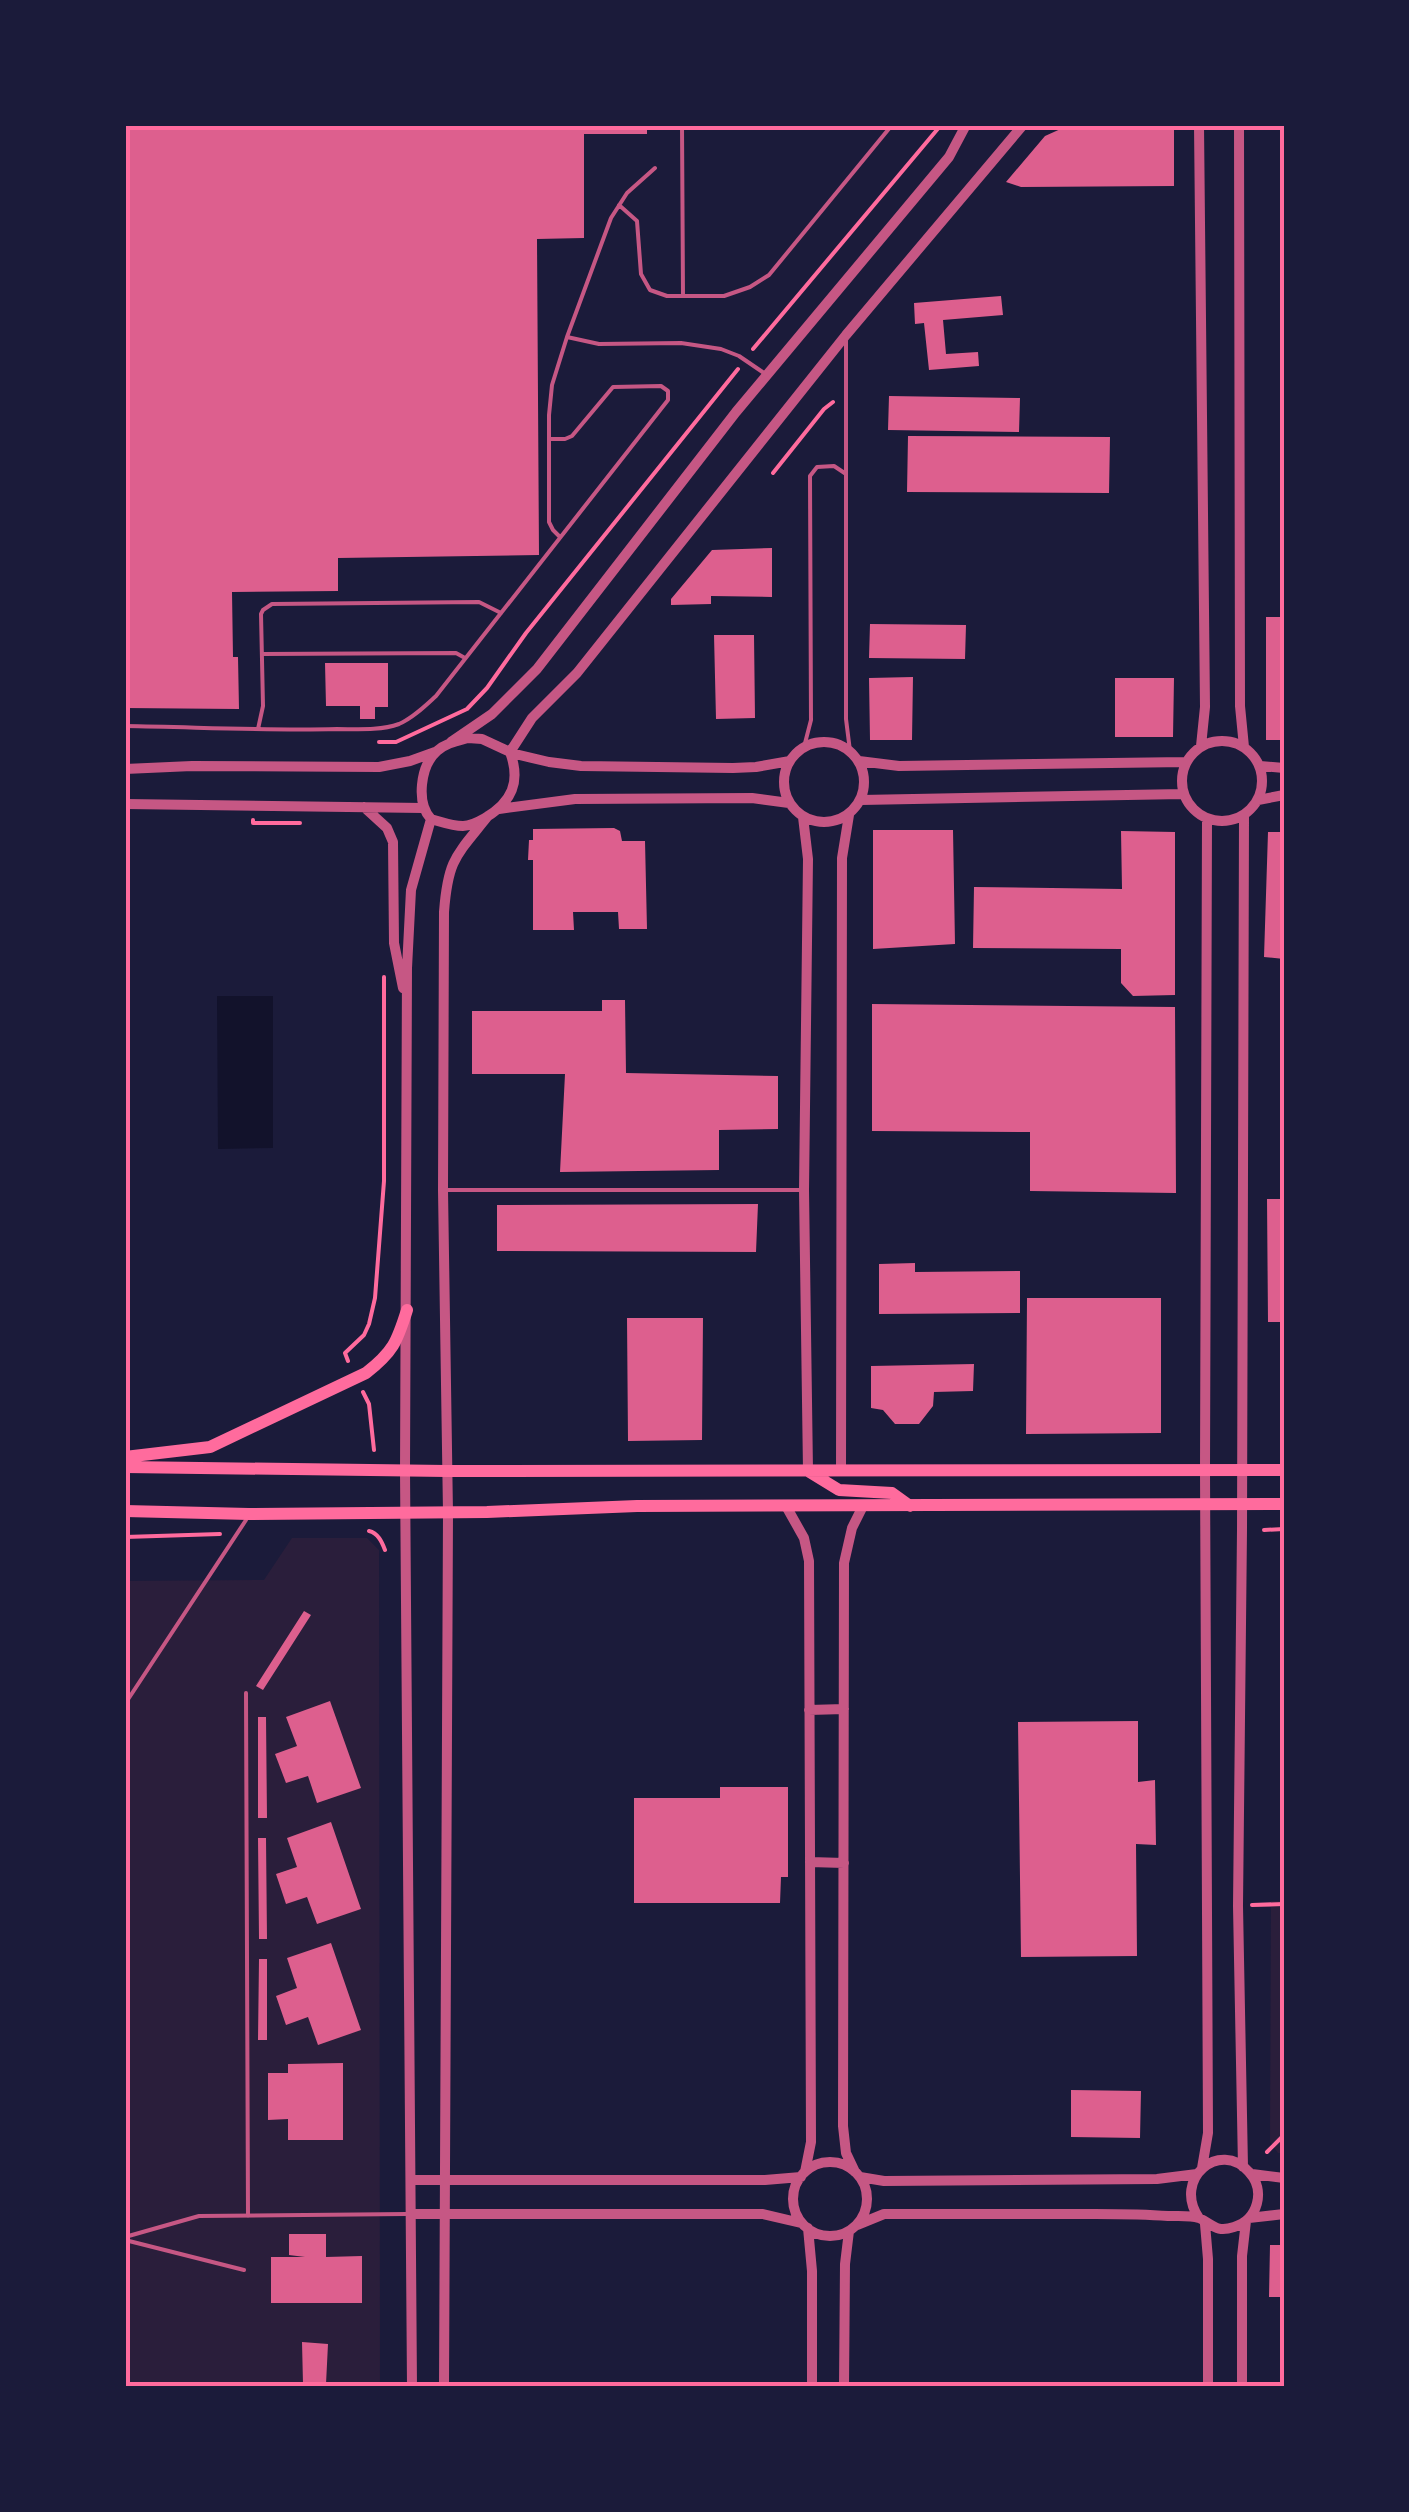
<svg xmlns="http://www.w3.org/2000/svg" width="1409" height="2512" font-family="'Public Sans',sans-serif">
  <rect width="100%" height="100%" fill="#1b1b3a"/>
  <path fill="#2a1e3b" d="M 292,1538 L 367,1538 L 379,1550 L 380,2387 L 125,2387 L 125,1581 L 264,1580 Z
    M 1271,1901 L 1284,1901 L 1284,2153 L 1278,2153 L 1270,2142 Z"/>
  <path fill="#12122b" d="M 217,996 L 273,996 L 273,1148 L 218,1149 Z"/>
  <path fill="#dd5f8e" d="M 125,125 L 647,125 L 647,134 L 584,134 L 584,238 L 537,239 L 539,555 L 338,558 L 338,591 L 232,592 L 233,657 L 238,657 L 239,709 L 125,708 Z
    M 1065,127 L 1174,127 L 1174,186 L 1021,187 L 1006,182 L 1045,136 Z
    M 1001,296 L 1003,315 L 943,320 L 946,354 L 978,352 L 979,366 L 929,370 L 924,323 L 915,324 L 914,303 Z
    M 889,396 L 1020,398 L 1019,432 L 888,430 Z
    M 908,436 L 1110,437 L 1109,493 L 907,492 Z
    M 772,548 L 772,597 L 711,596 L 711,604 L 671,605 L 671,599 L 712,550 Z
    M 1266,617 L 1284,617 L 1284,740 L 1266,740 Z
    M 870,624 L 966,625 L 965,659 L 869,658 Z
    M 714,635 L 754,635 L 755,718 L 716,719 Z
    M 325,663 L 388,663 L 388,707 L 375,707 L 375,719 L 360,719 L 360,706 L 326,706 Z
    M 913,677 L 912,740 L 870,740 L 869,678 Z
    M 1115,678 L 1174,678 L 1173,737 L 1115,737 Z
    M 614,828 L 620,831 L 622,841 L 645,841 L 647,929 L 619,929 L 618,912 L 573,912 L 574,930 L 533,930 L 533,860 L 528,860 L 529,840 L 533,840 L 533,829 Z
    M 873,830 L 953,830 L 955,944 L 873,949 Z
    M 1121,831 L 1175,832 L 1175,995 L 1133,996 L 1121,983 L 1121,949 L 973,948 L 974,887 L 1122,889 Z
    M 1268,832 L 1284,832 L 1284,959 L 1264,957 Z
    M 602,1000 L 625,1000 L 626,1073 L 778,1076 L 778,1129 L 719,1130 L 719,1170 L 560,1172 L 565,1074 L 472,1074 L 472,1011 L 602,1011 Z
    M 872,1004 L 1175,1007 L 1176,1193 L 1030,1191 L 1030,1132 L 872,1131 Z
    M 1267,1199 L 1284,1199 L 1284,1322 L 1268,1322 Z
    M 758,1204 L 756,1252 L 497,1251 L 497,1205 Z
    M 915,1263 L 915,1272 L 1020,1271 L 1020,1313 L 879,1314 L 879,1264 Z
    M 1027,1298 L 1161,1298 L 1161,1433 L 1026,1434 Z
    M 627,1318 L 703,1318 L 702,1440 L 628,1441 Z
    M 974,1364 L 973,1391 L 934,1392 L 933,1406 L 919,1424 L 895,1424 L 883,1410 L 871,1408 L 871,1366 Z
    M 304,1611 L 311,1615 L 263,1690 L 256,1686 Z
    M 330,1701 L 361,1788 L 317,1803 L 308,1776 L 286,1783 L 275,1754 L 297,1746 L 286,1717 Z
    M 258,1717 L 266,1717 L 267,1818 L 258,1818 Z
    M 1138,1721 L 1138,1782 L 1155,1780 L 1156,1845 L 1136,1844 L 1137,1956 L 1021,1957 L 1018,1722 Z
    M 720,1787 L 788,1787 L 788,1877 L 781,1877 L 780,1903 L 634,1903 L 634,1798 L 720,1798 Z
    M 331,1822 L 361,1909 L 317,1924 L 307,1897 L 286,1904 L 276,1874 L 297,1867 L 287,1838 Z
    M 258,1838 L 266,1838 L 267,1939 L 259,1939 Z
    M 331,1943 L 361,2030 L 318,2045 L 308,2017 L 286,2025 L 276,1996 L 297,1988 L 287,1958 Z
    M 259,1959 L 267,1959 L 267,2040 L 258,2040 Z
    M 343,2063 L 343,2140 L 288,2140 L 288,2119 L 268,2120 L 268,2073 L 288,2073 L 288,2064 Z
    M 1071,2090 L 1141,2091 L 1140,2138 L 1071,2137 Z
    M 289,2234 L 326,2234 L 326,2257 L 362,2256 L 362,2303 L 271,2303 L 271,2257 L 305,2257 L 289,2255 Z
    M 1270,2245 L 1284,2245 L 1284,2297 L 1269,2297 Z
    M 302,2342 L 328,2344 L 326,2384 L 303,2384 Z"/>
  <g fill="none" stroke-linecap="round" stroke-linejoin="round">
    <path stroke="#ff6b9d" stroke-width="4" d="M 753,349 L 941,125
      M 773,473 L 824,409 L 833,402
      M 379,742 L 396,742 L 467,709 L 487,688 L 526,633 L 738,369
      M 253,820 L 253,823 L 300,823
      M 348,1361 L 345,1353 L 364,1335 L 369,1324 L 375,1298 L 384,1181 L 384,977
      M 363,1392 L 369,1404 L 374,1450
      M 1264,1530 L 1284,1529
      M 369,1531 C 378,1533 382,1542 385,1550
      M 125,1537 L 220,1534
      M 1252,1905 L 1284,1904
      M 1267,2152 L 1284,2135"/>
    <path stroke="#c65784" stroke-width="4" d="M 682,125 L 683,296
      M 619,205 L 637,221 L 641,274 L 650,290 L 667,296 L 724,296 L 750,287 L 769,275 L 892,125
      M 567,337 L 599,344 L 681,343 L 721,349 L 739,356 L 764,373
      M 846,339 L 846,719 L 850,751
      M 560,537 L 553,530 L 549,522 L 549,415 L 552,385 L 567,337 L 611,218 L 627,193 L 655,168
      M 262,654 L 456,653 L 465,658
      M 125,726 C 196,727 266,731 337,729 C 356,729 380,731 399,724 C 413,718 425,706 436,696 L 668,400 L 668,391 L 661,386 L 613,387 L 572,436 L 565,439 L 549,439
      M 258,729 L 263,706 L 261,614 L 263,610 L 272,604 L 479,602 L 501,613
      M 804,747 L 811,720 L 810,476 L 817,467 L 834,466 L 846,474
      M 448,1190 L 803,1190
      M 246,1693 L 248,2216
      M 125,1704 L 246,1520
      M 125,2237 L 199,2216 L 407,2214
      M 125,2240 L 244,2270"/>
    <path stroke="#c65784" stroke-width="10" d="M 1199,125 L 1205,707 L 1201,746
      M 1239,125 L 1240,706 L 1244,747
      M 468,738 L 482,739 L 510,752 C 521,782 512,802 485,818 C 478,822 471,826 463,826 C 452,826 442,822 431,819 C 416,803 420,766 437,751 C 446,743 457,741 468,738 Z
      M1182 781a40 40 0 1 1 80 0a40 40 0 1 1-80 0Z
      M784 782a40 40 0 1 1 80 0a40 40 0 1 1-80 0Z
      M 451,742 L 492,714 L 537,669 L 736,412 L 949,157 L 966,125
      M 510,752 L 532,718 L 577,673 L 846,335 L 1023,125
      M 511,753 L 549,762 L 581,766 L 733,768 L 756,767 L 790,761
      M 859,761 L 899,766 L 1186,762
      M 1260,766 L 1284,768
      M 125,769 L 192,766 L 379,767 L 410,761 L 435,752
      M 861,800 L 1183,794
      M 1258,800 L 1284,795
      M 125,804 L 423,808
      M 364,807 L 387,828 L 393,842 L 394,943 L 403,988
      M 499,809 L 575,799 L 752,798 L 789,803
      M 803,817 L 808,859 L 804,1190 L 808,1471
      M 841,1471 L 842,858 L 849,815
      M 786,1506 L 804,1538 L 809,1561 L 811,2142 L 805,2172
      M 809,1710 L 844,1709
      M 810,1862 L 844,1863
      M793 2199a37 37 0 1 1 74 0a37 37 0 1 1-74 0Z
      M 1243,2167 L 1238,1906 L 1242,1530 L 1244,816
      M 1202,2168 L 1208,2133 L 1205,1471 L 1207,819
      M 855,2172 L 846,2153 L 843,2126 L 844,1563 L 852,1528 L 863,1506
      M 1252,2174 L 1284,2178
      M 860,2177 L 884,2181 L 1157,2179 L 1197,2174
      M 412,2180 L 765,2180 L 801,2177
      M 412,2214 L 763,2214 L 801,2223
      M 1249,2218 L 1284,2214
      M 1205,2224 L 1208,2259 L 1208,2387
      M 857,2225 L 884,2214 C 943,2214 1002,2214 1061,2214 C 1096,2214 1132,2213 1168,2216 C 1177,2216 1191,2215 1199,2218 C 1213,2224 1215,2233 1234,2227 C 1258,2220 1266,2190 1249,2172 C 1220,2139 1172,2179 1199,2218
      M 808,2228 L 812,2271 L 812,2387
      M 412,2387 L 405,1471 L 407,968 L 411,890 L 431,819
      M 444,2387 L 448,1513 L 443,1190 L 444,912 C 448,859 456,856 488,816
      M 844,2387 L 845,2264 L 849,2231
      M 1242,2387 L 1242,2256 L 1246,2221"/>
    <path stroke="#ff6b9d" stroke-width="12" d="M 125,1457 L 210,1447 L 366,1373 C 393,1352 397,1342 407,1310
      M 125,1467 L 447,1471 L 1284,1470
      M 808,1471 L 839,1490 L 892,1493 L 910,1506
      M 125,1511 L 249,1514 L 487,1512 L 637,1506 L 1284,1504"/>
  </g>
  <rect width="1409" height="2512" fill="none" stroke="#1b1b3a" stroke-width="255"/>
  <rect x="128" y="128" width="1154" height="2256" fill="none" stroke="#ff6b9d" stroke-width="4"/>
</svg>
